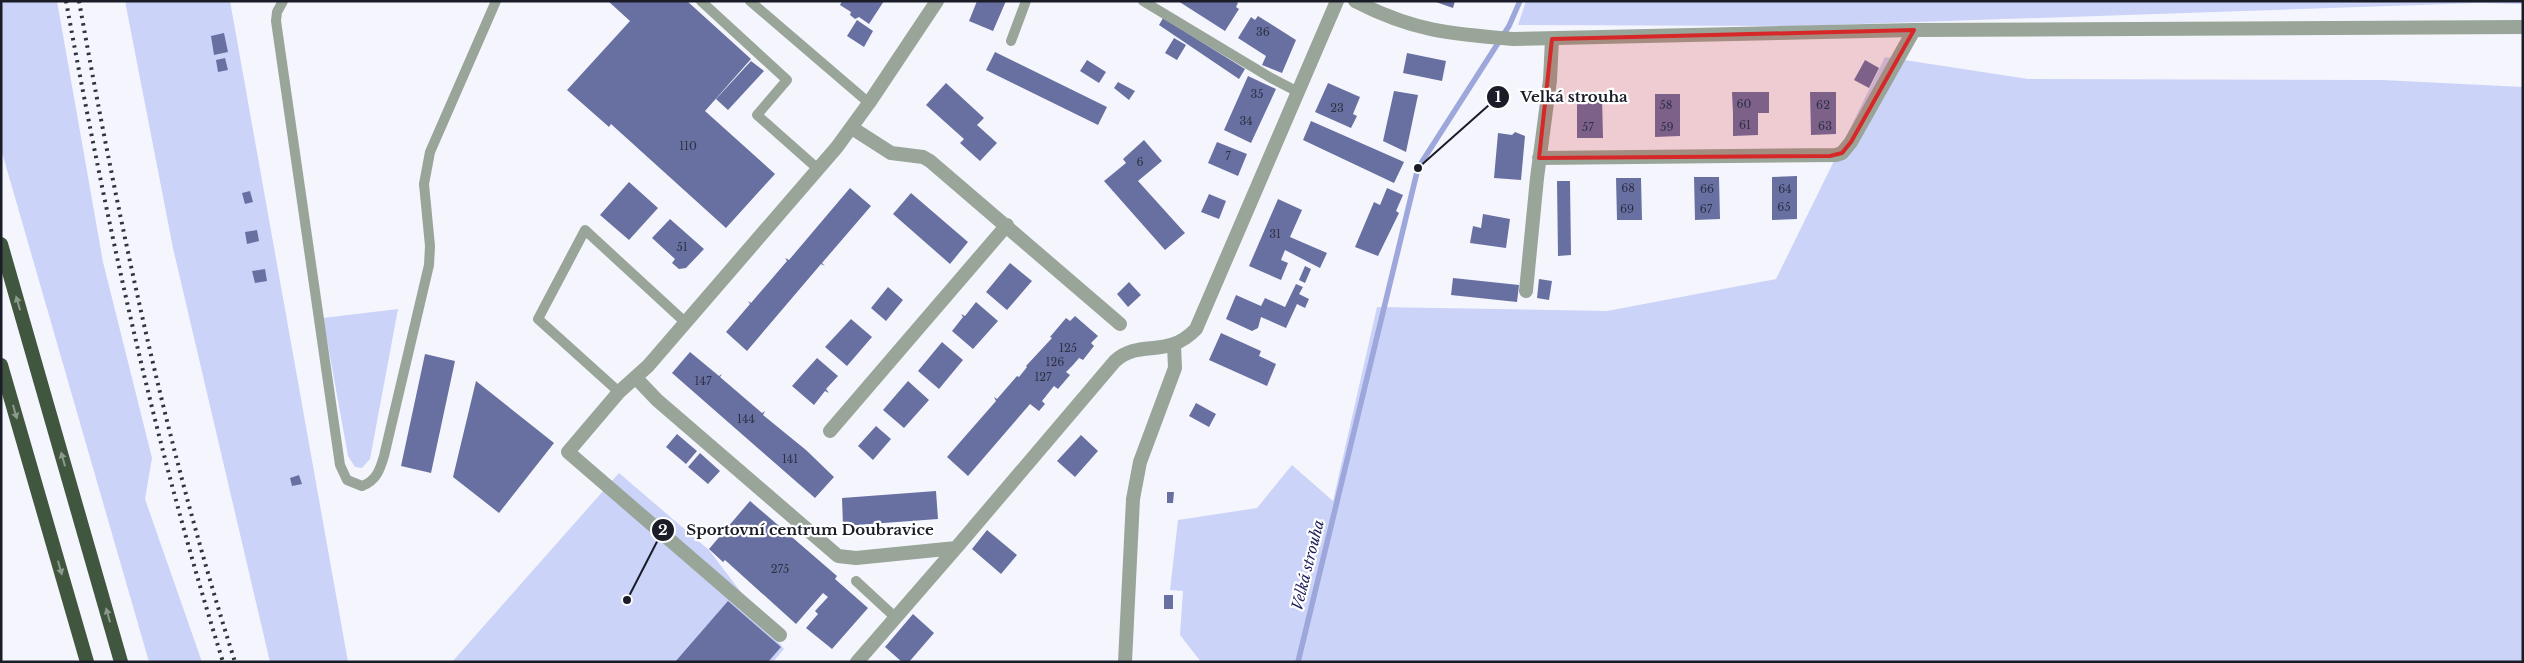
<svg xmlns="http://www.w3.org/2000/svg" width="2524" height="663" font-family="'Libre Baskerville',serif">
  <rect width="100%" height="100%" fill="#f5f6fd"/>
  <path fill="#cbd3f8" d="M 1,1 L 57,1 L 103,262 L 152,458 L 145,499 L 202,662 L 149,662 L 1,149 Z
    M 125,1 L 230,1 L 348,662 L 270,662 L 173,248 Z
    M 1526,1 L 2523,1 L 2523,4 L 2479,3 L 1800,26 L 1518,25 Z
    M 1885,57 L 2028,79 L 2382,80 L 2523,87 L 2523,662 L 1201,662 L 1180,635 L 1183,591 L 1170,590 L 1178,520 L 1257,508 L 1292,465 L 1333,501 L 1377,307 L 1607,311 L 1776,279 Z
    M 398,309 L 370,459 L 362,468 L 355,467 L 348,456 L 323,318 Z
    M 619,473 L 709,550 L 784,649 L 773,662 L 452,662 Z"/>
  <g fill="none" stroke-linecap="round" stroke-linejoin="round">
    <path stroke="#9da7db" stroke-width="5.5" d="M 1298,662 L 1418,168 L 1509,26 L 1520,1"/>
  </g>
  <path fill="#6870a1" d="M 608,1 L 687,1 L 751,59 L 705,111 L 775,174 L 726,228 L 611,124 L 609,127 L 567,90 L 630,21 Z
    M 842,1 L 884,1 L 869,24 L 859,17 L 855,19 L 850,15 L 851,12 L 840,5 Z
    M 977,1 L 1006,1 L 993,31 L 969,21 Z
    M 1178,1 L 1235,1 L 1238,3 L 1236,7 L 1239,9 L 1225,31 Z
    M 1433,1 L 1455,1 L 1453,8 Z
    M 1258,16 L 1296,40 L 1282,73 L 1262,65 L 1266,56 L 1238,38 L 1251,17 L 1255,20 Z
    M 1163,18 L 1245,69 L 1239,79 L 1159,25 Z
    M 857,20 L 873,31 L 864,47 L 847,36 Z
    M 224,33 L 228,52 L 214,55 L 211,36 Z
    M 1174,38 L 1186,45 L 1177,60 L 1165,53 Z
    M 995,52 L 1107,107 L 1098,125 L 986,70 Z
    M 1407,53 L 1446,61 L 1442,81 L 1403,73 Z
    M 225,58 L 228,70 L 218,72 L 216,60 Z
    M 1087,60 L 1106,72 L 1099,83 L 1080,71 Z
    M 1865,60 L 1879,68 L 1869,88 L 1854,80 Z
    M 751,61 L 764,71 L 728,110 L 716,99 Z
    M 1248,76 L 1276,89 L 1251,143 L 1224,130 Z
    M 1118,82 L 1135,91 L 1129,100 L 1114,88 Z
    M 946,83 L 984,118 L 977,125 L 997,143 L 980,161 L 960,143 L 964,139 L 926,105 Z
    M 1328,83 L 1360,97 L 1353,114 L 1357,116 L 1351,128 L 1315,112 Z
    M 1394,91 L 1418,95 L 1406,152 L 1383,141 Z
    M 1732,92 L 1769,92 L 1769,113 L 1758,113 L 1758,135 L 1733,136 L 1733,114 L 1741,114 L 1733,114 Z
    M 1810,92 L 1836,92 L 1836,134 L 1811,135 Z
    M 1655,94 L 1680,94 L 1680,136 L 1655,137 Z
    M 1577,95 L 1602,95 L 1603,138 L 1577,138 Z
    M 1311,121 L 1404,162 L 1394,183 L 1303,140 Z
    M 1515,132 L 1525,136 L 1521,180 L 1494,178 L 1498,133 L 1512,135 Z
    M 1144,140 L 1162,161 L 1138,181 L 1185,233 L 1165,250 L 1104,181 L 1126,163 L 1123,159 Z
    M 1217,142 L 1247,154 L 1238,176 L 1208,163 Z
    M 1797,176 L 1797,219 L 1772,220 L 1772,177 Z
    M 1694,177 L 1719,177 L 1720,219 L 1695,220 Z
    M 1616,178 L 1641,178 L 1642,220 L 1617,220 Z
    M 1557,181 L 1570,181 L 1571,255 L 1558,256 Z
    M 629,182 L 658,208 L 629,240 L 600,215 Z
    M 850,188 L 871,206 L 822,263 L 825,266 L 821,264 L 747,351 L 726,332 L 750,304 L 748,301 L 751,303 L 787,261 L 785,258 L 789,260 Z
    M 1387,188 L 1403,195 L 1396,211 L 1399,213 L 1378,256 L 1355,247 L 1374,202 L 1380,205 Z
    M 250,191 L 253,202 L 245,204 L 242,193 Z
    M 911,193 L 968,242 L 950,264 L 893,214 Z
    M 1209,194 L 1226,201 L 1219,219 L 1201,212 Z
    M 1278,199 L 1302,210 L 1290,237 L 1327,253 L 1320,268 L 1285,250 L 1281,260 L 1288,263 L 1281,280 L 1249,266 Z
    M 1483,214 L 1510,219 L 1506,248 L 1470,243 L 1473,226 L 1481,228 Z
    M 670,219 L 704,249 L 686,268 L 679,269 L 672,263 L 675,259 L 652,238 Z
    M 257,230 L 259,241 L 247,244 L 245,232 Z
    M 1010,263 L 1032,281 L 1007,310 L 986,292 Z
    M 1305,266 L 1311,269 L 1305,283 L 1299,280 Z
    M 265,269 L 267,281 L 255,283 L 252,271 Z
    M 1453,278 L 1519,285 L 1517,302 L 1451,295 Z
    M 1539,279 L 1552,281 L 1549,300 L 1537,298 Z
    M 1129,282 L 1141,295 L 1128,307 L 1117,294 Z
    M 1296,284 L 1303,287 L 1299,294 L 1309,299 L 1305,308 L 1297,304 L 1286,328 L 1261,317 L 1258,328 L 1252,331 L 1226,319 L 1236,295 L 1261,306 L 1265,298 L 1285,307 Z
    M 888,287 L 903,300 L 886,321 L 871,308 Z
    M 976,302 L 998,321 L 973,349 L 952,331 L 963,317 L 961,314 L 965,316 Z
    M 1075,316 L 1098,336 L 1091,343 L 1094,346 L 1083,360 L 1079,358 L 1073,365 L 1066,372 L 1070,375 L 1058,389 L 1054,386 L 1042,401 L 1045,404 L 1039,411 L 1030,404 L 968,476 L 947,457 L 996,401 L 994,397 L 997,399 L 1017,376 L 1019,377 L 1027,367 L 1026,366 L 1052,338 L 1050,337 L 1066,318 L 1070,321 Z
    M 851,319 L 872,337 L 847,366 L 825,347 Z
    M 1221,333 L 1261,351 L 1259,356 L 1276,364 L 1267,386 L 1209,360 Z
    M 942,342 L 963,360 L 939,389 L 918,371 Z
    M 690,352 L 719,376 L 722,374 L 720,377 L 762,413 L 765,411 L 763,415 L 806,450 L 834,477 L 815,498 L 672,373 Z
    M 425,354 L 455,361 L 431,473 L 401,466 Z
    M 817,358 L 838,376 L 826,389 L 829,393 L 825,391 L 814,405 L 792,386 Z
    M 476,381 L 554,443 L 499,513 L 453,477 Z
    M 908,381 L 929,400 L 904,428 L 883,410 Z
    M 1196,403 L 1216,414 L 1209,427 L 1189,416 Z
    M 876,426 L 891,439 L 873,460 L 858,446 Z
    M 677,434 L 697,451 L 686,464 L 666,447 Z
    M 1081,435 L 1098,451 L 1075,477 L 1057,461 Z
    M 700,453 L 720,471 L 708,484 L 688,467 Z
    M 299,475 L 302,484 L 292,486 L 290,478 Z
    M 936,491 L 938,519 L 843,526 L 842,498 Z
    M 1167,492 L 1174,492 L 1173,503 L 1167,503 Z
    M 750,501 L 837,576 L 835,579 L 868,608 L 832,649 L 806,628 L 818,614 L 815,611 L 828,597 L 823,593 L 796,624 L 725,560 L 723,562 L 709,549 Z
    M 987,530 L 1017,555 L 1001,574 L 972,549 Z
    M 1164,595 L 1173,595 L 1173,609 L 1164,609 Z
    M 728,601 L 781,647 L 768,662 L 675,662 Z
    M 913,614 L 934,633 L 909,662 L 902,662 L 885,647 Z"/>
  <g fill="none" stroke-linecap="round" stroke-linejoin="round">
    <path stroke="#99a598" stroke-width="10" d="M 283,1 L 277,12 L 276,21 L 340,465 L 347,480 L 362,486 C 376,481 380,470 384,456 L 429,265 L 430,246 L 424,184 L 430,152 L 496,1
      M 701,1 L 787,80 L 757,115 L 818,169
      M 750,1 L 869,103
      M 1143,1 L 1271,78 L 1298,92
      M 1011,41 L 1026,1
      M 619,392 L 538,319 L 585,230 L 686,323
      M 856,581 L 896,618"/>
    <path stroke="#99a598" stroke-width="14" d="M 852,128 L 891,153 L 923,157 L 930,161 L 1120,324
      M 1539,158 L 1836,155 L 1842,153 L 1851,142 L 1914,30
      M 1526,291 L 1537,178 L 1550,80 L 1552,39
      M 636,378 L 657,400 L 838,556 L 856,558 L 956,548 L 1115,361 C 1141,338 1166,360 1196,329 L 1337,1
      M 830,431 L 1007,225
      M 780,635 L 568,452 L 619,392 L 648,366 L 837,147 L 869,103 L 937,1
      M 857,662 L 956,548
      M 1125,662 L 1133,499 L 1140,462 L 1175,368 L 1174,345"/>
    <path stroke="#99a598" stroke-width="14" d="M 1355,1 C 1413,31 1450,34 1513,39 L 1914,30 L 2523,27"/>
    <path stroke="#40563f" stroke-width="14" d="M 1,244 L 121,662
      M 1,365 L 87,662"/>
    <path stroke="#32333f" stroke-width="4" stroke-dasharray="2.5 5" stroke-linecap="butt" d="M 66,1 C 107,225 155,445 223,662
      M 79,1 C 119,224 166,445 235,662"/>
  </g>
  <defs><path id="oneway-solid" d="M-6-.8H1V-3.2L6.5 0L1 3.2V.8H-6Z" transform="scale(1.25)"/></defs>
  <g fill="#8c9a8c">
    <use href="#oneway-solid" transform="translate(18 303) rotate(-106)"/>
    <use href="#oneway-solid" transform="translate(15 412) rotate(74)"/>
    <use href="#oneway-solid" transform="translate(63 459) rotate(-106)"/>
    <use href="#oneway-solid" transform="translate(60 568) rotate(74)"/>
    <use href="#oneway-solid" transform="translate(108 615) rotate(-106)"/>
  </g>
  <path fill="#d62828" fill-opacity="0.2" stroke="#d62828" stroke-width="4" stroke-linejoin="round" d="M 1914,30 L 1851,142 L 1842,153 L 1830,156 L 1539,158 L 1552,39 Z"/>
  <g text-anchor="middle" stroke-width="4.5" stroke-linejoin="round" paint-order="stroke">
    <g font-size="11" fill="#2e3146">
      <text x="1263" y="36">36</text>
      <text x="1257" y="98">35</text>
      <text x="1744" y="108">60</text>
      <text x="1666" y="109">58</text>
      <text x="1823" y="109">62</text>
      <text x="1337" y="112">23</text>
      <text x="1246" y="125">34</text>
      <text x="1745" y="129">61</text>
      <text x="1825" y="130">63</text>
      <text x="1588" y="131">57</text>
      <text x="1667" y="131">59</text>
      <text x="688" y="150">110</text>
      <text x="1228" y="160">7</text>
      <text x="1140" y="166">6</text>
      <text x="1628" y="192">68</text>
      <text x="1707" y="193">66</text>
      <text x="1785" y="193">64</text>
      <text x="1784" y="211">65</text>
      <text x="1627" y="213">69</text>
      <text x="1706" y="213">67</text>
      <text x="1275" y="238">31</text>
      <text x="682" y="251">51</text>
      <text x="1068" y="352">125</text>
      <text x="1055" y="366">126</text>
      <text x="1043" y="381">127</text>
      <text x="703" y="385">147</text>
      <text x="746" y="423">144</text>
      <text x="790" y="463">141</text>
      <text x="780" y="573">275</text>
    </g>
    <g font-size="15" font-style="italic" fill="#1e1f5c" stroke="#fff">
      <text transform="translate(1308 565) rotate(-76)" y="5">Velká strouha</text>
    </g>
  </g>
  <path fill="none" stroke="#1a1c28" stroke-width="2" d="M1418 168L1498 97M627 600L663 530"/>
  <g fill="#1a1c28" stroke="#fff" stroke-width="2">
    <circle cx="1418" cy="168" r="5"/>
    <circle cx="627" cy="600" r="5"/>
    <circle cx="1498" cy="97" r="12"/>
    <circle cx="663" cy="530" r="12"/>
  </g>
  <g font-size="15" text-anchor="middle" font-weight="bold" fill="#fff">
    <text x="1498" y="102">1</text>
    <text x="663" y="535">2</text>
  </g>
  <g font-size="15" text-anchor="middle" font-weight="bold" fill="#1a1c28" stroke="#fff" stroke-width="4.5" stroke-linejoin="round" paint-order="stroke">
    <text x="1574" y="102">Velká strouha</text>
    <text x="810" y="535">Sportovní centrum Doubravice</text>
  </g>
  <rect width="2524" height="663" fill="none" stroke="#1a1c28" stroke-width="5"/>
</svg>
